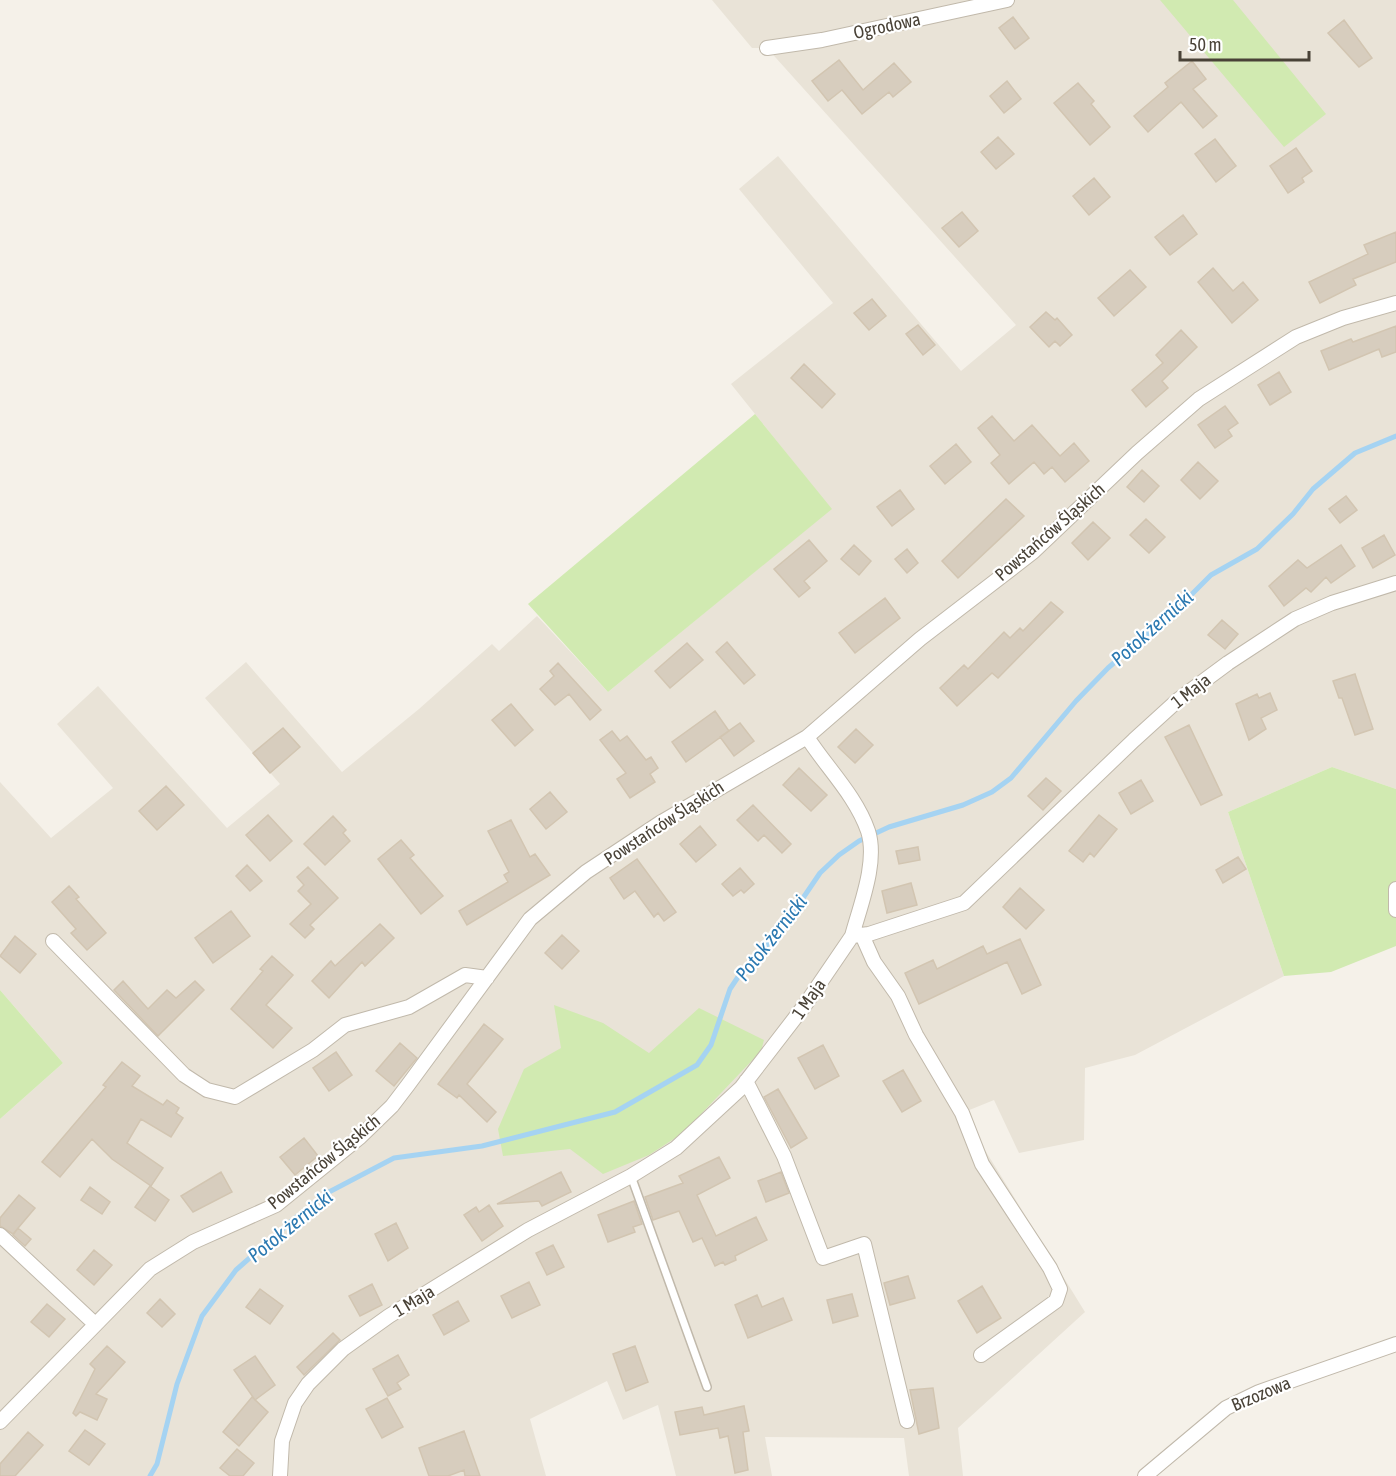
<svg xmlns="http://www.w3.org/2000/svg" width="1396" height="1476" font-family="'Asap Condensed',sans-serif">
  <rect width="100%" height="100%" fill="#f5f1e9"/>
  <path fill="#e9e3d7" d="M 712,0 L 1396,0 L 1396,789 L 1332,767 L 1228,812 L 1284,976 L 1135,1055 L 1085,1068 L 1084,1140 L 1019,1153 L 994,1100 L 962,1113 L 1085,1312 L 958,1428 L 963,1476 L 909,1476 L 904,1438 L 765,1437 L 772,1476 L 676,1476 L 658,1405 L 623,1420 L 607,1381 L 530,1419 L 546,1476 L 0,1476 L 0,1119 L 63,1063 L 0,990 L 0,782 L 51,838 L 113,788 L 57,724 L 98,686 L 227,828 L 280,784 L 205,698 L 246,662 L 342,772 L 419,709 L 492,644 L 499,651 L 537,616 L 608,692 L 831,509 L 731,384 L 833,303 L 739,189 L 778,156 L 961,371 L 1016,325 L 767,48 L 752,48 Z"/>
  <path fill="#d1eab1" d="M 1160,0 L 1233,0 L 1326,114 L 1284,147 Z
    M 755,414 L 832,509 L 608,692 L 528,604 Z
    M 1332,767 L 1396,789 L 1396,946 L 1331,972 L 1284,976 L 1228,812 Z
    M 0,990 L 63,1063 L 0,1119 Z
    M 554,1005 L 603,1023 L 649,1053 L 699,1008 L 764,1040 L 761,1051 L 683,1133 L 649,1155 L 603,1174 L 570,1149 L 503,1156 L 498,1129 L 524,1069 L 561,1048 Z"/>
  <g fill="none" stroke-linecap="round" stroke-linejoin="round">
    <path stroke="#a5d3f2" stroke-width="5" d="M 150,1476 L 157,1464 L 177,1384 L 202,1316 L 236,1270 L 294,1219 L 329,1192 L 394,1158 L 482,1146 L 615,1112 L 697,1065 L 711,1045 L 730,989 L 738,977 L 784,926 L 820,873 L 839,855 L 859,841 L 889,827 L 963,805 L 992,792 L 1011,778 L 1076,701 L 1108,668 L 1179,607 L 1211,575 L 1257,549 L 1293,514 L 1313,489 L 1355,453 L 1396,436"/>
  </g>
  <path fill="#d7cdbe" stroke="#d2c5b1" stroke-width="1.5" d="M 1013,17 L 1029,38 L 1015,49 L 999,28 Z
    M 1344,20 L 1372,58 L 1359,67 L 1328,33 Z
    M 839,60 L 863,90 L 894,63 L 911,82 L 893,97 L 889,92 L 862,114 L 842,90 L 828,101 L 812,81 Z
    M 1192,61 L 1206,79 L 1193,89 L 1217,116 L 1203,128 L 1181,102 L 1148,132 L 1134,116 L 1168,87 L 1165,83 Z
    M 1007,81 L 1021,99 L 1004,113 L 990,96 Z
    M 1078,83 L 1094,101 L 1091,104 L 1110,127 L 1090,145 L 1054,103 Z
    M 998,137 L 1014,154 L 996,169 L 981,152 Z
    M 1215,139 L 1236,166 L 1216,182 L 1195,154 Z
    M 1296,148 L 1312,171 L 1302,178 L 1304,182 L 1288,193 L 1270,166 Z
    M 1094,178 L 1110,197 L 1089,215 L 1073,196 Z
    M 962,212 L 978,231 L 959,247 L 942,228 Z
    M 1183,215 L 1197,234 L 1170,255 L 1155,237 Z
    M 1396,232 L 1396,262 L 1353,279 L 1356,285 L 1320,303 L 1309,282 L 1368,254 L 1364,245 Z
    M 1213,268 L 1233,291 L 1243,282 L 1258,300 L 1232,323 L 1198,282 Z
    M 1130,270 L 1146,287 L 1114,316 L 1098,298 Z
    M 872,299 L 886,316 L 869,330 L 854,313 Z
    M 1046,312 L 1055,320 L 1057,318 L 1072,335 L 1060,346 L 1055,341 L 1049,347 L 1030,327 Z
    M 918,325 L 935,345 L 923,355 L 906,334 Z
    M 1396,326 L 1396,352 L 1382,357 L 1379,349 L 1329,370 L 1321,351 L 1351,339 L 1353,342 Z
    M 1181,330 L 1197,347 L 1162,381 L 1168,388 L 1146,407 L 1132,390 L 1163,363 L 1156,355 Z
    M 804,364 L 835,394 L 822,408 L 791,378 Z
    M 1279,372 L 1291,392 L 1270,405 L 1258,385 Z
    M 1225,406 L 1238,423 L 1228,430 L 1232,436 L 1215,448 L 1198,425 Z
    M 992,416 L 1014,441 L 1032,425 L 1060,456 L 1074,443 L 1089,461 L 1065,482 L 1052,467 L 1044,474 L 1034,462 L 1009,484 L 991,463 L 1000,455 L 978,428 Z
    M 956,444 L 971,462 L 945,484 L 930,466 Z
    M 1198,462 L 1218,481 L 1200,499 L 1181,480 Z
    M 1142,470 L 1159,486 L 1144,502 L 1127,487 Z
    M 900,490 L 914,509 L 892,526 L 877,507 Z
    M 1346,496 L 1357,510 L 1340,523 L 1329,509 Z
    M 1006,499 L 1024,516 L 958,578 L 942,561 Z
    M 1146,519 L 1165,537 L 1149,553 L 1130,535 Z
    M 1093,522 L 1110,538 L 1088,560 L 1072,543 Z
    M 1384,535 L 1395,555 L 1373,568 L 1362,548 Z
    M 809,540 L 827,561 L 804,581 L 810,588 L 799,597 L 774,569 Z
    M 854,545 L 871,561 L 859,575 L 841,559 Z
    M 1341,545 L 1355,566 L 1331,583 L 1326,577 L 1311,592 L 1306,588 L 1284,606 L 1269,586 L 1298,560 L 1307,568 Z
    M 907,549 L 918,563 L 907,573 L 895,559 Z
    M 885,598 L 900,618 L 855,653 L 839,633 Z
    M 1051,602 L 1063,612 L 998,678 L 992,673 L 957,706 L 940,688 L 964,665 L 968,669 L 1004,632 L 1010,638 L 1020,628 L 1023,631 Z
    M 1222,620 L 1238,634 L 1225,649 L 1208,635 Z
    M 727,642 L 755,675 L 744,684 L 716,652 Z
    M 687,643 L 703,660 L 670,688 L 655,671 Z
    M 558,663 L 601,710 L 590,720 L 569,694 L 555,705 L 540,689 L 554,676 L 550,671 Z
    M 1355,674 L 1373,729 L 1355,735 L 1342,698 L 1339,698 L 1333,681 Z
    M 1270,693 L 1277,710 L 1261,718 L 1266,729 L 1249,740 L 1236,704 L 1257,694 L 1259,698 Z
    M 511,704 L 533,730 L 515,746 L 492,720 Z
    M 715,711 L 729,731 L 686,762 L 672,742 Z
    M 740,723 L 754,741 L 734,756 L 720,737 Z
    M 1189,725 L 1222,795 L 1201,805 L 1165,737 Z
    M 283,728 L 300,747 L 270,773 L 253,753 Z
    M 856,729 L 873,745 L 855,763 L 838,747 Z
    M 612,731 L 620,741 L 627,736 L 646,760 L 651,757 L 658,768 L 650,774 L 655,782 L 630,798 L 617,779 L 626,773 L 600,740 Z
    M 799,768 L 827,795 L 811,811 L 783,785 Z
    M 1046,778 L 1061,791 L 1043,810 L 1028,796 Z
    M 1141,780 L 1153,801 L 1131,814 L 1119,793 Z
    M 166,786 L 184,805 L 157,830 L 139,811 Z
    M 550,792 L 567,812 L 546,829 L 530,809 Z
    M 753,805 L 791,844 L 782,853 L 764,835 L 758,841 L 737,820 Z
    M 268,815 L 292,841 L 270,861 L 246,835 Z
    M 1099,815 L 1117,829 L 1094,857 L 1090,853 L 1083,862 L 1069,851 Z
    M 333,816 L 346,830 L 343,833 L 350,841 L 325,865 L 304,844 Z
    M 511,820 L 530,857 L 535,854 L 550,875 L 467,925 L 459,911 L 508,882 L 504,875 L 509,872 L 488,831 Z
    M 700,826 L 716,845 L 696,862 L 680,844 Z
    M 401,840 L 414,855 L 410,858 L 443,896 L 421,914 L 378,859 Z
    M 918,847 L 920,860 L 899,864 L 896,851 Z
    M 1238,857 L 1246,869 L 1223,883 L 1216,870 Z
    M 637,859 L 676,912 L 664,921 L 658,913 L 654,917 L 635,891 L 624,899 L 610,878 Z
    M 247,865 L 262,881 L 250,891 L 236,876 Z
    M 308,867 L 338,898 L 310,925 L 314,929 L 305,938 L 290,924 L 311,904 L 298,891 L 304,885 L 297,877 Z
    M 740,868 L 754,884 L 744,893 L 741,890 L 733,896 L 722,884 Z
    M 911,883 L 917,905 L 887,913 L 882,891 Z
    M 69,886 L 79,897 L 76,899 L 106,933 L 87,950 L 71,933 L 76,929 L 52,902 Z
    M 1020,888 L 1044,910 L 1026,929 L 1003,907 Z
    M 231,911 L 250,936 L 213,963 L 195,938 Z
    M 380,924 L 394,938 L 365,966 L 362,962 L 329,998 L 312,981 L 331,961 L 335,966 Z
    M 562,935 L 579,951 L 562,969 L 545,953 Z
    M 15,936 L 36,954 L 20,973 L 0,956 Z
    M 1020,939 L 1041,985 L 1022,994 L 1007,962 L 919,1004 L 905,973 L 933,960 L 937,969 L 983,946 L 987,954 Z
    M 272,956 L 293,975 L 266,1005 L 292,1028 L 273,1048 L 231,1009 L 263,971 L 260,969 Z
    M 123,981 L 148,1009 L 167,990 L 176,998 L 195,981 L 204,990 L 158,1036 L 114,990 Z
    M 484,1024 L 503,1039 L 467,1084 L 496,1112 L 487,1122 L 459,1095 L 457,1098 L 438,1084 Z
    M 400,1043 L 417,1058 L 394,1086 L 376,1071 Z
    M 823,1045 L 839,1076 L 815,1089 L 798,1058 Z
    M 336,1052 L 352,1075 L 329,1091 L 313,1068 Z
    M 122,1062 L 140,1076 L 132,1086 L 163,1105 L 167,1100 L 179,1108 L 176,1113 L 183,1118 L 171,1137 L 141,1119 L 127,1143 L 163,1168 L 151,1186 L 112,1159 L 92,1139 L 60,1177 L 42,1162 L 106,1087 L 103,1085 Z
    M 903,1070 L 921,1101 L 902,1112 L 883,1081 Z
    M 778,1089 L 807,1138 L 791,1148 L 764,1097 Z
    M 304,1138 L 318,1156 L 295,1175 L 280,1157 Z
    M 719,1157 L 730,1178 L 697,1195 L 716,1236 L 756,1217 L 767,1240 L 735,1256 L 736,1260 L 725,1265 L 723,1262 L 715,1266 L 702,1238 L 693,1242 L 679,1211 L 653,1220 L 645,1197 L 683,1183 L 679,1176 Z
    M 221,1172 L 232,1192 L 193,1212 L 181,1196 Z
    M 561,1172 L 571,1192 L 542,1206 L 539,1201 L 497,1204 Z
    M 781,1172 L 789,1193 L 766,1202 L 758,1181 Z
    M 150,1186 L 169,1200 L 155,1221 L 135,1207 Z
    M 90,1187 L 110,1202 L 102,1214 L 81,1200 Z
    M 19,1195 L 35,1208 L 13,1234 L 0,1226 L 0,1218 Z
    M 634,1201 L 642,1224 L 633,1227 L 635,1232 L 608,1242 L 598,1215 Z
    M 489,1205 L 503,1226 L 482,1241 L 464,1215 L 476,1207 L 479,1212 Z
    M 396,1223 L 408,1248 L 388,1261 L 375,1234 Z
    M 18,1228 L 31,1239 L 25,1246 L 13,1235 Z
    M 553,1245 L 564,1267 L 547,1275 L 536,1253 Z
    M 94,1250 L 112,1265 L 94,1285 L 77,1270 Z
    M 908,1276 L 915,1298 L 890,1305 L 884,1283 Z
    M 529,1282 L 540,1305 L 512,1318 L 501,1296 Z
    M 372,1284 L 382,1305 L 360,1316 L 349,1296 Z
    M 982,1286 L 1001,1318 L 977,1333 L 958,1301 Z
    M 260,1289 L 283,1306 L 270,1324 L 246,1307 Z
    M 852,1294 L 858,1316 L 833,1323 L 827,1300 Z
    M 757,1295 L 762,1307 L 783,1298 L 792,1320 L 748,1338 L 735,1305 Z
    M 160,1299 L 175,1314 L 162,1327 L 147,1313 Z
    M 458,1301 L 469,1321 L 444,1335 L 433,1315 Z
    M 47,1304 L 65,1319 L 49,1337 L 31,1322 Z
    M 333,1333 L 340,1340 L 304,1375 L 297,1367 Z
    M 107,1346 L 125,1362 L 96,1394 L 107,1399 L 97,1420 L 80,1412 L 76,1416 L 73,1413 L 95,1369 L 90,1364 Z
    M 635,1346 L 648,1382 L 626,1391 L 613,1354 Z
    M 398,1355 L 409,1375 L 397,1383 L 401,1389 L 388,1396 L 373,1369 Z
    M 255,1356 L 275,1385 L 255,1400 L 234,1370 Z
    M 933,1388 L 939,1428 L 919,1434 L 910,1390 Z
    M 252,1397 L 268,1412 L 239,1446 L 223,1432 Z
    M 387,1398 L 403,1427 L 382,1438 L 366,1409 Z
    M 744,1406 L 749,1431 L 743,1432 L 748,1470 L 735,1473 L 728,1436 L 720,1438 L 718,1428 L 680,1435 L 675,1412 L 702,1407 L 704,1415 Z
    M 85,1430 L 105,1444 L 89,1465 L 69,1451 Z
    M 464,1431 L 480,1476 L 465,1476 L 464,1470 L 448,1476 L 429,1476 L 419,1448 Z
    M 28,1432 L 43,1445 L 15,1476 L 0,1476 L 0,1464 Z
    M 237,1449 L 254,1463 L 243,1476 L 230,1476 L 220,1468 Z"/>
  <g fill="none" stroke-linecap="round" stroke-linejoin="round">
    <defs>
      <path id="service" d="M 631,1176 L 707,1387"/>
      <path id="minor" d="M 767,48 L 822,40 L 1007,0
        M 807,737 C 827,768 856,796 868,831 C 878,862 860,906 852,936
        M 1396,889 L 1396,910
        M 862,935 L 874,962 L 898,996 L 916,1035 L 962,1113 L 982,1164 L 1050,1268 L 1060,1289 L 1056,1301 L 981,1355
        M 53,941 L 184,1075 L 207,1090 L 235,1097 L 313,1050 L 345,1025 L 409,1007 L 465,975 L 487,978
        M 746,1081 L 784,1156 L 823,1258 L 864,1244 L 907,1421
        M 0,1235 L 95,1324
        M 0,1422 L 150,1269 L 193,1242 L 276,1205 L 360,1137 L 392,1106 L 408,1085 L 530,919 L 586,872 L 660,823 L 807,737 L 920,639 L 1033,552 L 1137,453 L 1199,399 L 1296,337 L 1343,318 L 1396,303
        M 280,1476 L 282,1441 L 295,1403 L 308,1384 L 343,1349 L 389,1316 L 528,1230 L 631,1176 L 676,1148 L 741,1088 L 805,1005 L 852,936 L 869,934 L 964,903 L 1134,740 L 1178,700 L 1228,663 L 1295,619 L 1332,603 L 1396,583
        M 1145,1476 L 1226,1408 L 1259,1392 L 1396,1344"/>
    </defs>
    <use href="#service" stroke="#c1b9ab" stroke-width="10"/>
    <use href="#minor" stroke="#c1b9ab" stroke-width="16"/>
    <use href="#service" stroke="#fff" stroke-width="7"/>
    <use href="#minor" stroke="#fff" stroke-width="14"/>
  </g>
  <g text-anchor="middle" stroke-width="4.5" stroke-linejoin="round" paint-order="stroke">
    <g font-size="18" fill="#494237" stroke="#fff">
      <text transform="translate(887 26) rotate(-12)" y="6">Ogrodowa</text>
      <text transform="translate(1050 532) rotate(-41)" y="6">Powstańców Śląskich</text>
      <text transform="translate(1191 691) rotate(-38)" y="6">1 Maja</text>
      <text transform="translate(664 823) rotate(-33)" y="6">Powstańców Śląskich</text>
      <text transform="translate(809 999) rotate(-55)" y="6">1 Maja</text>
      <text transform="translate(324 1162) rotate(-39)" y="6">Powstańców Śląskich</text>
      <text transform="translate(414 1301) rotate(-31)" y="6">1 Maja</text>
      <text transform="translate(1261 1394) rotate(-23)" y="6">Brzozowa</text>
    </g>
    <g font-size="20" font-style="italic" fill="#2b79b1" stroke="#fff">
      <text transform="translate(1152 628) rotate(-42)" y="7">Potok żernicki</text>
      <text transform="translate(771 938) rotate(-52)" y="7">Potok żernicki</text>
      <text transform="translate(290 1226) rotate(-39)" y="7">Potok żernicki</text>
    </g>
  </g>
  <path d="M1180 51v9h129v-9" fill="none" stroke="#494237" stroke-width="3"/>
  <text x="1189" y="51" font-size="18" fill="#494237" stroke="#ffffff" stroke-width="4.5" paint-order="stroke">50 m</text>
</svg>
